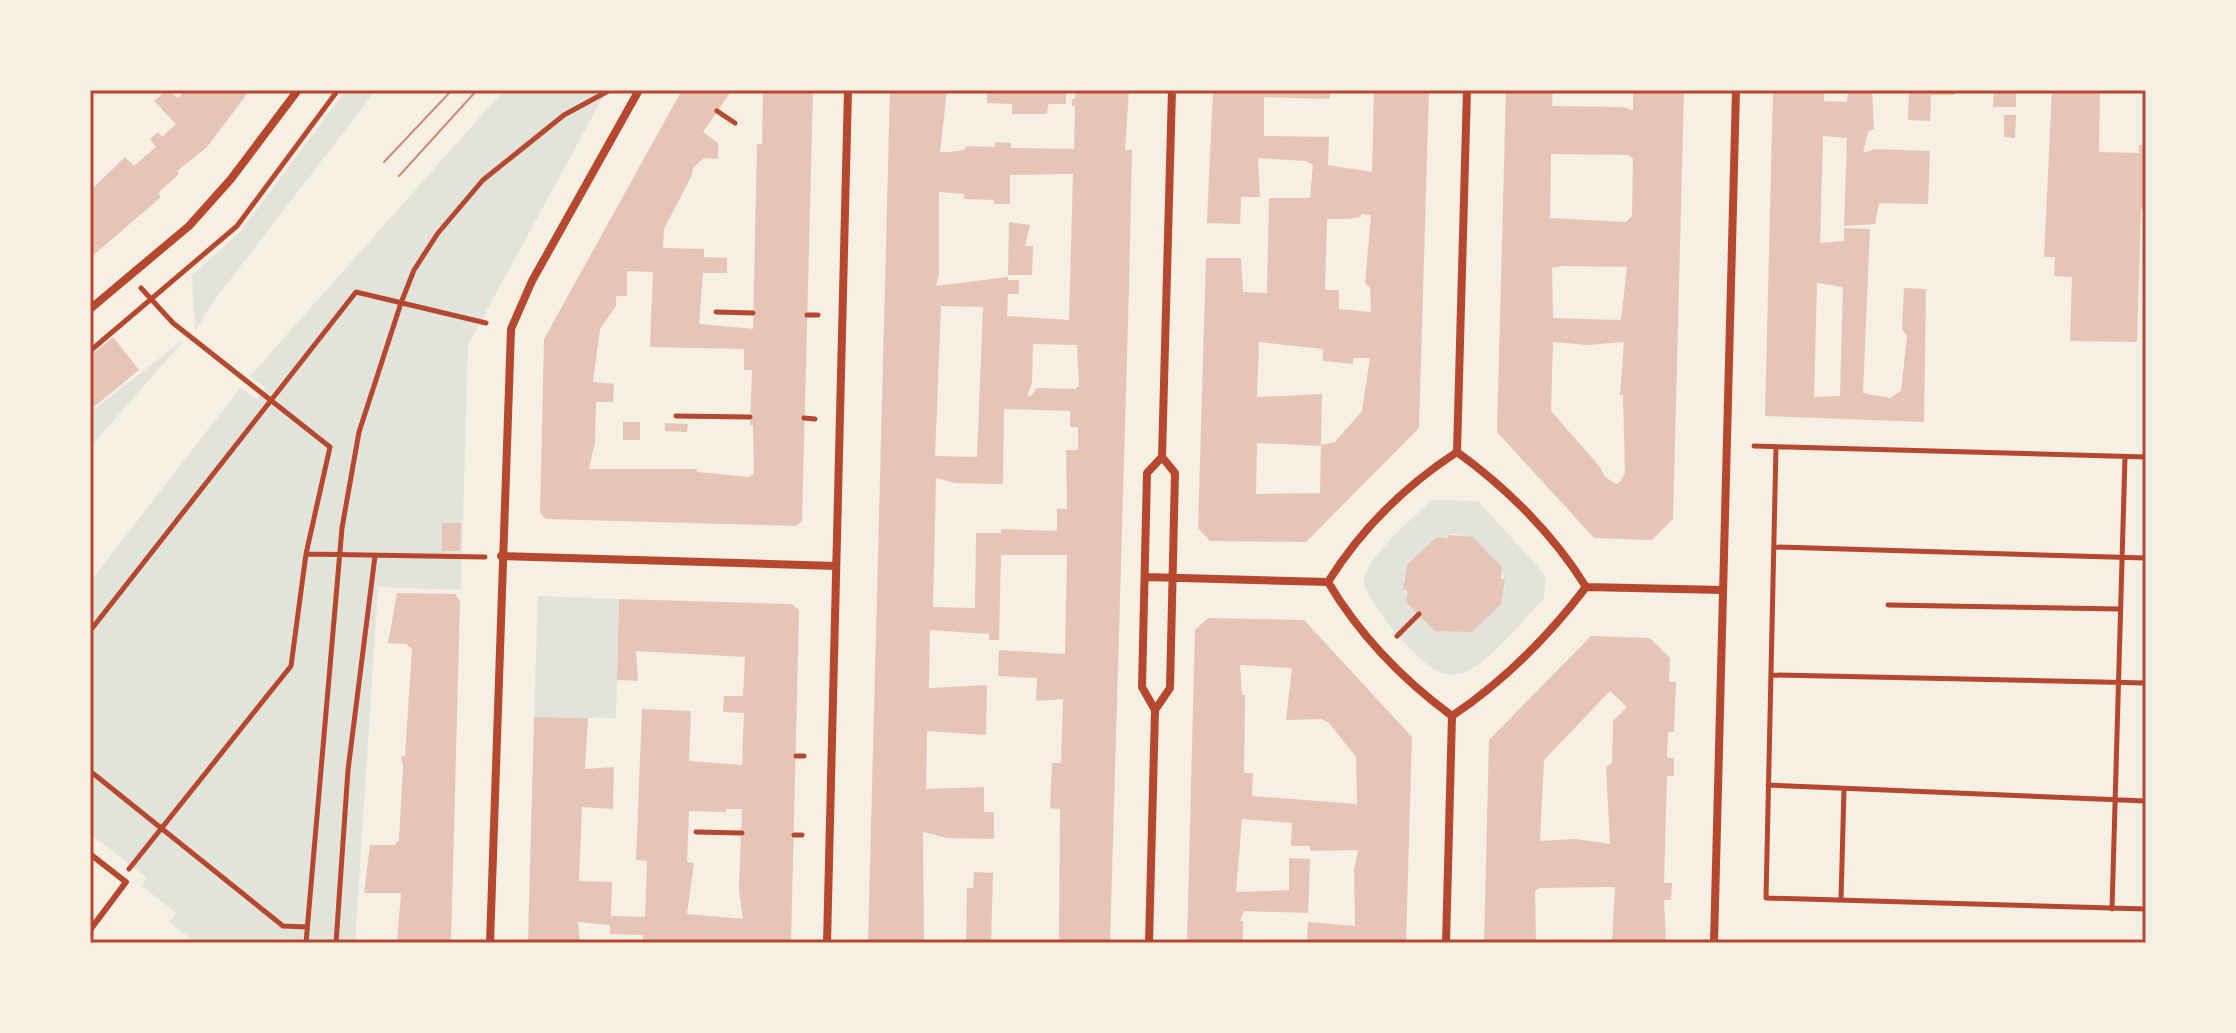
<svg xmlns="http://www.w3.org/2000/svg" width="2236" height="1033" font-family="Poppins,sans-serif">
  <rect width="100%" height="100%" fill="#f6efe4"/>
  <path fill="#e2e4dc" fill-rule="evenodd" d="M 346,90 L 376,90 L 213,302 L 195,332 L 192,275 L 240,232 Z
    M 504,90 L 607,90 L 468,345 L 461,590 L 378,587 L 355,943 L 196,943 L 169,922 L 176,913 L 142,886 L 147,878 L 90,834 L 90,582 L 240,388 L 257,399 L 266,388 L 250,376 Z
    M 180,342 L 182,343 L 90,447 L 91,412 Z
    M 1431,500 L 1478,501 L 1546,576 L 1544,599 C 1524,618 1489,664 1463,673 C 1456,675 1447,675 1439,672 C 1420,664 1362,599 1364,579 C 1367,557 1415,517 1431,500 ZM 1449,534 L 1461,535 L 1461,539 L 1502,567 L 1505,591 L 1407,602 L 1403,578 L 1407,578 L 1437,537 L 1449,539 Z
    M 538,596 L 619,599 L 616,718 L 534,717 Z"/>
  <path fill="#e6c5b7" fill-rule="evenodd" d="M 167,90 L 178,98 L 185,90 L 250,90 L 207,147 L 177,171 L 179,174 L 158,193 L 161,197 L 90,258 L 90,191 L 125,157 L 134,166 L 156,147 L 150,139 L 158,132 L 162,137 L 176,124 L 154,101 Z
    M 682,90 L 732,90 L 703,132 L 718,143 L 718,159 L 704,158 L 693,168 L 692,175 L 664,229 L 663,248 L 704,249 L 704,257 L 727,258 L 727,273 L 703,273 L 699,324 L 753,329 L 757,144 L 762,144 L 763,90 L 813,90 L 802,521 L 796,526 L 546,519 L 540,513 L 544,339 ZM 627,271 L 653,272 L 650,347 L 744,349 L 744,370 L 752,370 L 750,425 L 753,425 L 754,474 L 749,477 L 697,472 L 697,469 L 589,469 L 595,442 L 596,402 L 613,402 L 614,384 L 593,382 L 600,329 L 616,306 L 616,296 L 627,296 Z
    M 890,90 L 947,90 L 940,152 L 950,152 L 964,150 L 966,146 L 995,147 L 995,142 L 1011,143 L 1011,148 L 1074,149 L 1075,106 L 1072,106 L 1072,99 L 1075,99 L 1076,90 L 1129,90 L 1125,150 L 1132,150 L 1129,288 L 1110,943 L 1059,943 L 1060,809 L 1050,808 L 1052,763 L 1061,763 L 1063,699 L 1036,701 L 1037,678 L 998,676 L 999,650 L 1065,654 L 1067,555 L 1001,555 L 999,640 L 989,640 L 989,634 L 930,630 L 929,688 L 987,685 L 986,735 L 927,731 L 926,789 L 984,787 L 984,812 L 994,812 L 994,839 L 947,838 L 923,832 L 924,943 L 868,943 ZM 1063,174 L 1073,174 L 1069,320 L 1007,316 L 1008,294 L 1019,294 L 1019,280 L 1008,280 L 1008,277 L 936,286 L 939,274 L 939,192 L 964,194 L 964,199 L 994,200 L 994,204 L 1010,204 L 1010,175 ZM 941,306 L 983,307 L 977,457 L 935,456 ZM 1033,344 L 1077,345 L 1079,386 L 1075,389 L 1037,388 L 1031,396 L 1027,396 L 1032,383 ZM 1004,409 L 1070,411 L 1070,427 L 1078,427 L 1078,450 L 1066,450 L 1067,509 L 1057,509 L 1057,531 L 1001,529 L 1001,533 L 976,533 L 975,608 L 933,607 L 936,478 L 955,483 L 1003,484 Z
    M 987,90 L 1066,90 L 1066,104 L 1048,104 L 1047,114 L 1012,114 L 1012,104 L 987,103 Z
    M 1213,90 L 1330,90 L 1330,99 L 1264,97 L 1264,136 L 1329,137 L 1328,165 L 1372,172 L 1374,90 L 1429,90 L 1419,428 L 1306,542 L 1210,541 L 1198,528 L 1206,258 L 1241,258 L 1243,292 L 1267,293 L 1269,198 L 1310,198 L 1313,165 L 1306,161 L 1258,158 L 1260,197 L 1241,197 L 1240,224 L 1207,223 ZM 1361,214 L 1371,215 L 1365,283 L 1370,288 L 1371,312 L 1339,309 L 1339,290 L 1325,290 L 1327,219 L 1348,219 L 1361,217 ZM 1259,342 L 1323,349 L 1323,361 L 1353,364 L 1353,358 L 1370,358 L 1362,411 L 1335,442 L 1321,445 L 1320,493 L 1256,494 L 1257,443 L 1321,446 L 1322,394 L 1257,397 Z
    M 1506,90 L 1553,90 L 1552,106 L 1622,107 L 1633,110 L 1633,90 L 1684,90 L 1673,519 L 1652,540 L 1594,538 L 1497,432 ZM 1551,154 L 1628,155 L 1633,159 L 1632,216 L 1626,222 L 1550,218 ZM 1562,266 L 1627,267 L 1621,320 L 1553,318 L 1552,268 ZM 1553,342 L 1588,345 L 1624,342 L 1620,395 L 1623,395 L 1625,473 L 1620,482 L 1616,484 L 1605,477 L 1600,467 L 1551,411 Z
    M 1773,90 L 1824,90 L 1824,101 L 1847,102 L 1848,90 L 1872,90 L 1874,129 L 1868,132 L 1863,153 L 1875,149 L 1930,151 L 1928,204 L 1879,203 L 1875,224 L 1844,226 L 1847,138 L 1823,136 L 1820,243 L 1844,241 L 1844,228 L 1870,229 L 1863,393 L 1890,398 L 1901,391 L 1907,336 L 1902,329 L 1904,288 L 1926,289 L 1924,422 L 1765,416 ZM 1817,283 L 1843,287 L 1840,396 L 1814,397 Z
    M 1909,90 L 1955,90 L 1954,95 L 1931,95 L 1930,121 L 1908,120 Z
    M 1994,90 L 2016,90 L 2016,107 L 1993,107 Z
    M 2052,90 L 2100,90 L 2099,152 L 2139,153 L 2139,145 L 2146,145 L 2146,209 L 2141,209 L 2137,342 L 2070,341 L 2072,277 L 2054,276 L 2055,257 L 2044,257 Z
    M 2004,115 L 2016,115 L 2015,138 L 2004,137 Z
    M 1009,222 L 1030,225 L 1025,246 L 1033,246 L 1032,275 L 1008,275 Z
    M 113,337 L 139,370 L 90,410 L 90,356 Z
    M 623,422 L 640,422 L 640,440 L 623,440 Z
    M 665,423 L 688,424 L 687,432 L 665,431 Z
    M 442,523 L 461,523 L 460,551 L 442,551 Z
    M 1448,535 L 1473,537 L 1502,567 L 1501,579 L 1505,579 L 1501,604 L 1472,632 L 1435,631 L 1406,602 L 1407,590 L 1403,590 L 1407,565 L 1437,537 L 1449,539 Z
    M 397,593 L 455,594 L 460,601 L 451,943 L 397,943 L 401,893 L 364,893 L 370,845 L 395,845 L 399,840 L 403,767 L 401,756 L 405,756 L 412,649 L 406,644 L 388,643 Z
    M 619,599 L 792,604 L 799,610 L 791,943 L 643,943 L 643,935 L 610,934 L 610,925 L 578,922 L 580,943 L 528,943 L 534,717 L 588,718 L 585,769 L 614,767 L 613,809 L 582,807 L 579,881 L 612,882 L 611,916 L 645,917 L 647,861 L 636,860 L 642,709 L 691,711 L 689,761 L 742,765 L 744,713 L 723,712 L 724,696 L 743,696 L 745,657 L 636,651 L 638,681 L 617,680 ZM 726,809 L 742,809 L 739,890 L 743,919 L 687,914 L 694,863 L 687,862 L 689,811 L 726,812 Z
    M 1208,618 L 1304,620 L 1412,737 L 1406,943 L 1307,943 L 1308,922 L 1355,926 L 1354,870 L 1358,850 L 1310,851 L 1310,846 L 1291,846 L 1292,823 L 1242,819 L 1236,892 L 1289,890 L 1289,858 L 1310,859 L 1308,913 L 1244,911 L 1240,921 L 1243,921 L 1243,943 L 1187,943 L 1195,630 ZM 1240,665 L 1292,668 L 1286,720 L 1321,719 L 1329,723 L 1356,757 L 1357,804 L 1252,796 L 1253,773 L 1244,773 L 1245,695 L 1242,695 Z
    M 1591,636 L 1650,638 L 1670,658 L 1669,682 L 1676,682 L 1674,732 L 1668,732 L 1667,758 L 1674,758 L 1674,776 L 1667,776 L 1664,883 L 1672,883 L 1671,900 L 1664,900 L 1666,943 L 1612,943 L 1615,887 L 1603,887 L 1539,888 L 1535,891 L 1536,943 L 1484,943 L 1489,740 ZM 1610,691 L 1627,707 L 1613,721 L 1612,763 L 1606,767 L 1610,844 L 1576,839 L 1540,841 L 1544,760 Z
    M 974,872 L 993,873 L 991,943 L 966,943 L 967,888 L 973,888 Z"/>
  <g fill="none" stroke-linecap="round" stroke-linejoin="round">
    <path stroke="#b5482f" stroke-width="5" d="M 717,111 L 735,123
      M 716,312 L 753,313
      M 807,315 L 818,315
      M 90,351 L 237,226 L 338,90
      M 676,416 L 750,417
      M 804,418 L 815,419
      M 1754,446 L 2146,457
      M 1776,447 L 1766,898 L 2146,909
      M 1774,547 L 2146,558
      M 306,554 L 485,557
      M 1888,605 L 2119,609
      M 90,631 L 356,292 L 486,323
      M 1397,636 L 1419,614
      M 1773,675 L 2146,683
      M 796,756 L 804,756
      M 90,771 L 283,926 L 307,927
      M 1768,785 L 2146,801
      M 696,832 L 742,833
      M 794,835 L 802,835
      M 129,869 L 291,666 L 306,554 L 330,447 L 173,323 L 141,288
      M 1841,900 L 1844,789
      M 2112,909 L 2125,457
      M 306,943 L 342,528 L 359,432 L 401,303 L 414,270 L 438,233 L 483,180 L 564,115 L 610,90
      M 336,943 L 348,770 L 375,556"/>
    <path stroke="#b5482f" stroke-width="6" d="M 90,854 L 126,882 L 90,930"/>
    <path stroke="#b5482f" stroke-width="8" d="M 90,309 L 189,226 L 231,179 L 298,90
      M 1457,452 C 1507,488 1554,535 1586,587 C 1548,637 1504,681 1452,716 C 1402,679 1360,636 1328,582 C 1361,529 1405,486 1457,452 Z
      M 1457,452 L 1467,90
      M 501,556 L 836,566
      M 1145,577 L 1328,582
      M 1586,587 L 1723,590
      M 1155,710 L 1170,688 L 1175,473 L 1162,457
      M 490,943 L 511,329 L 532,281 L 639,90
      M 827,943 L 848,90
      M 1149,943 L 1155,710 L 1142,687 L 1147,473 L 1162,457 L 1172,90
      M 1446,943 L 1452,716
      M 1714,943 L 1736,90"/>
    <path stroke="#cf8b77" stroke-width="2" d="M 384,162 L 452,90
      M 399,176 L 477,90"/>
  </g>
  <rect width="2236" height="1033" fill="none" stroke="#f6efe4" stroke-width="184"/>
  <rect x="92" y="92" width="2052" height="849" fill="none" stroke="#b5482f" stroke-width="3"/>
</svg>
